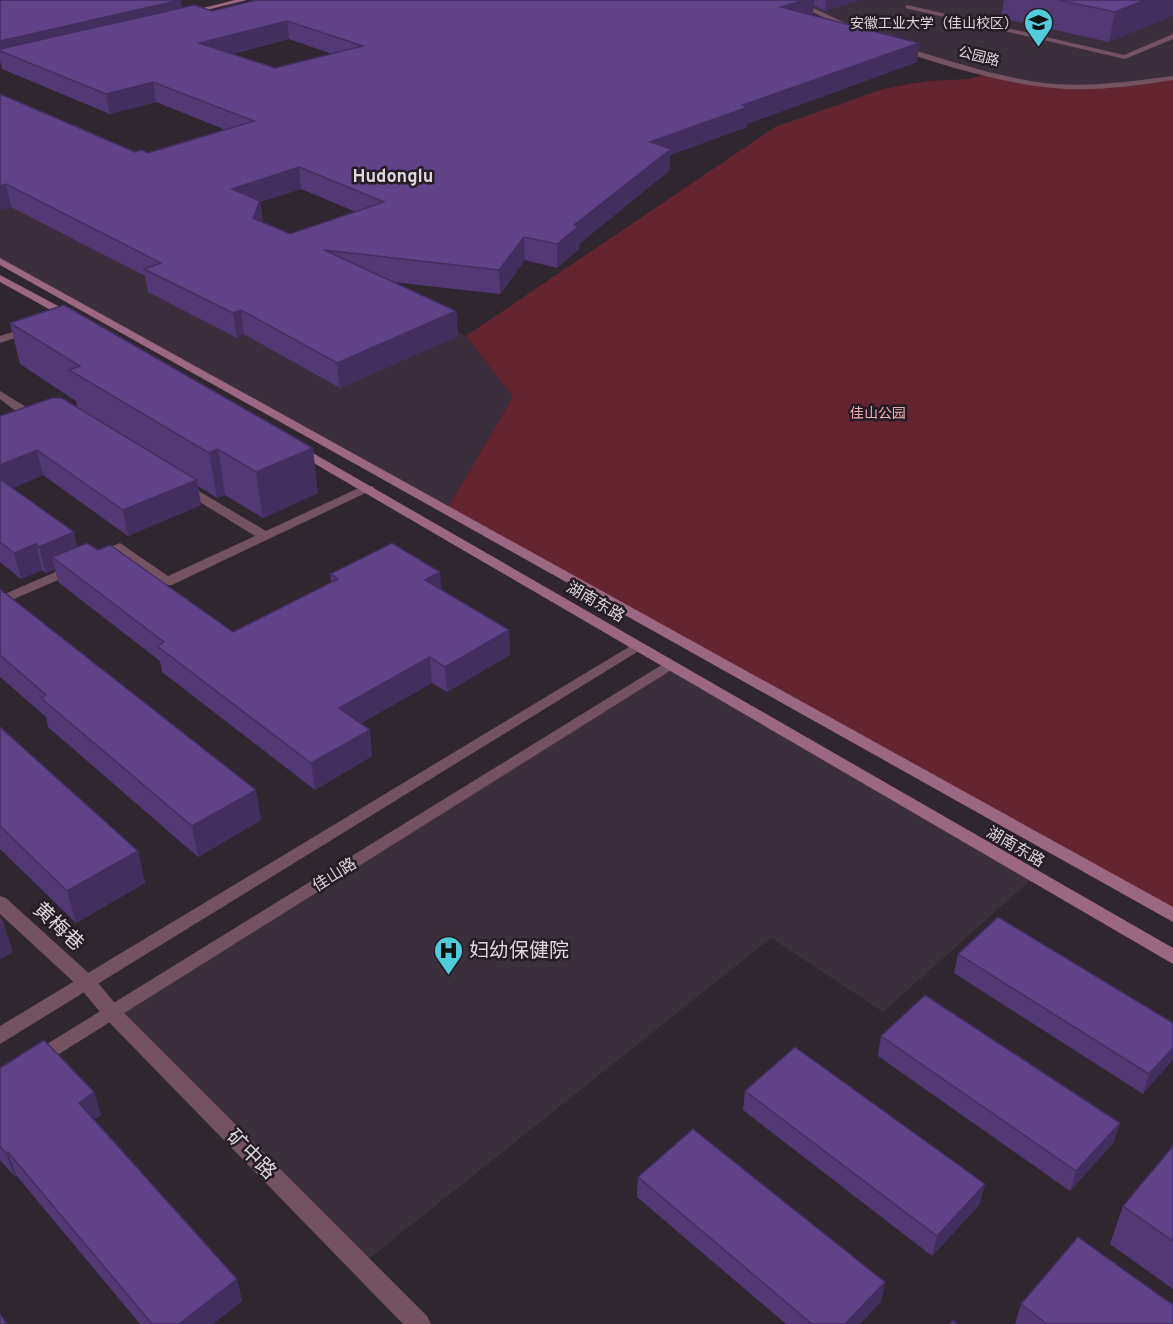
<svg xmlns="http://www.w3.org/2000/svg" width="1173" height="1324" font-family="Overpass,'Noto Sans SC',sans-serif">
  <rect width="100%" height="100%" fill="#2f2630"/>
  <path fill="#3c2f3d" d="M 790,0 L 1173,0 L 1173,78 L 1115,86 L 1053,86 L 1013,78 L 882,42 Z
    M 0,102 L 224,227 L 466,336 L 513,397 L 447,509 L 0,261 Z
    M 668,666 L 1034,877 L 883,1012 L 771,938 L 361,1265 L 112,1013 Z"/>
  <path fill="#642530" d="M 990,73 C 1059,90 1103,88 1173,78 L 1173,914 L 447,509 L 513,397 L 466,336 L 775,127 L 883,89 L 927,81 L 969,79 Z"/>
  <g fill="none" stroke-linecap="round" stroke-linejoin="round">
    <path fill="#735262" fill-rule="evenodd" d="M 907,5 L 1124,55 L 1173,34 L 1173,39 L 1125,59 L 905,8 Z
      M 32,326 L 37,329 L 36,331 L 0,343 L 0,336 Z
      M 0,391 L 31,410 L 43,411 L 45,414 C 30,426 12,408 0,399 Z
      M 182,481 L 266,531 L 363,486 L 373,486 L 374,489 L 172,585 L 162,585 L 119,553 L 104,560 L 94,560 L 92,557 L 94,554 L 120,543 L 168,576 L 255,536 L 177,488 L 177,482 Z
      M 74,564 L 81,568 L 79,571 L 0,605 L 0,596 Z
      M 0,896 L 6,898 L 94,978 L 119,1008 L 427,1316 L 431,1324 L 403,1324 L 105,1018 L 80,988 L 0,914 Z"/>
    <path fill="#735262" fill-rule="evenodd" d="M 787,0 L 796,0 L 867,33 L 860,35 Z
      M 899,46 C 950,60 1001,79 1054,84 C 1094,87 1134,81 1173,76 L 1173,80 C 1133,86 1093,92 1053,88 C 1000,83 947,66 896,50 Z
      M 637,642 L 644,646 L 642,649 L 0,1044 L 0,1026 Z
      M 668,661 L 673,663 L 676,666 L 673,669 L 0,1091 L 0,1073 Z"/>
    <path fill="#9c6782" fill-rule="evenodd" d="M 235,0 L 247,0 L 186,15 L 183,13 Z
      M 0,258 L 1173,907 L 1173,922 L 0,265 Z
      M 0,275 L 75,315 L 76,317 L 67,319 L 0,282 Z
      M 297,444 L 1173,948 L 1173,964 L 293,451 L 291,448 Z"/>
  </g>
  <path fill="#523975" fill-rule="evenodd" d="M 0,0 L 181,0 L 182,7 L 212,11 L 257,0 L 859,0 L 825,11 L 813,5 L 813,15 L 811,15 L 919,43 L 917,62 L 747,124 L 747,127 L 670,155 L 670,170 L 579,244 L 579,249 L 557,268 L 525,260 L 500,294 L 392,282 L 456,311 L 458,336 L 340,388 L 244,334 L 237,338 L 148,292 L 145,276 L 11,207 L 0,210 L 0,94 L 135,152 L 148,153 L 226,130 L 156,102 L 110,114 L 2,69 L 0,61 ZM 289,39 L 332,54 L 275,68 L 232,54 ZM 301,189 L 356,212 L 290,234 L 263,222 L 260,202 Z
    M 1004,0 L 1173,0 L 1109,42 L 1001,18 Z
    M 10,323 L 318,493 L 263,518 L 225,495 L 217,498 L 198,486 L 201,505 L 128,536 L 43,475 L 13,488 L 77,547 L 98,550 L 233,632 L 331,583 L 330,574 L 442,590 L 509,630 L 510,655 L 447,692 L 432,683 L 361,723 L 372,756 L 315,790 L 162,672 L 160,661 L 58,582 L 55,569 L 46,573 L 42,570 L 21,579 L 0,562 L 0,416 L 77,407 L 76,401 L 20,364 Z
    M 0,589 L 261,820 L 198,857 L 48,727 L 46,717 L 0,677 Z
    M 0,727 L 138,851 L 145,883 L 76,923 L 0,849 Z
    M 958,954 L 1173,1023 L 1143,1094 L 954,973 Z
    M 881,1036 L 1120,1123 L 1113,1143 L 1070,1191 L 878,1056 Z
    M 0,1068 L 94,1092 L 101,1115 L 94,1119 L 237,1279 L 242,1301 L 213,1324 L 140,1324 L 16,1175 L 14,1176 L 0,1160 Z
    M 745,1091 L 980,1204 L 932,1256 L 743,1110 Z
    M 1173,1146 L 1173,1289 L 1110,1244 L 1123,1206 Z
    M 638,1177 L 885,1282 L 881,1301 L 860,1324 L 786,1324 L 637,1197 Z
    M 1021,1304 L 1173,1324 L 1015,1324 Z"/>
  <path fill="#422e5f" d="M 181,0 L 184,18 L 0,51 L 0,41 Z
    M 805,0 L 814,0 L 813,15 L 779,25 L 781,7 Z
    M 826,0 L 859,0 L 825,11 Z
    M 1145,0 L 1173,0 L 1173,16 L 1109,42 L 1115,12 Z
    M 287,21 L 289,39 L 202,61 L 199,43 Z
    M 919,43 L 917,62 L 747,124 L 747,127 L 670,155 L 670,170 L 579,244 L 579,249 L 557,268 L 557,244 L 650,142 L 743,105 Z
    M 153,82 L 156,102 L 110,114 L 106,94 Z
    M 299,167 L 301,189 L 260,202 L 263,223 L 256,241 L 232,189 Z
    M 6,184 L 11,207 L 0,210 L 0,186 Z
    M 524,237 L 525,260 L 500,294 L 499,270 Z
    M 241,310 L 244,334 L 237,338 L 233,313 Z
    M 456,311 L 458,336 L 340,388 L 337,363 Z
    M 313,448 L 318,493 L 263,518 L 256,472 Z
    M 218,449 L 225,495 L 217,498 L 209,453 Z
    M 37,450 L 43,475 L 0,493 L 0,465 Z
    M 197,480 L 201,505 L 128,536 L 123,510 Z
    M 74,532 L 80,558 L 52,557 L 55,569 L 46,573 L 39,547 Z
    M 36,544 L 42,570 L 21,579 L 14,553 Z
    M 440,572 L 442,596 L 425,580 Z
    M 509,630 L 510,655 L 447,692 L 445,667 Z
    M 430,657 L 432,683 L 342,734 L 339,708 Z
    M 370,730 L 372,756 L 315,790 L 311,763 Z
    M 256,790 L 261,820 L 198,857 L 192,826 Z
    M 138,851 L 145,883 L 76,923 L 67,891 Z
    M 2,918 L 13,952 L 0,960 L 0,919 Z
    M 1173,1048 L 1173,1060 L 1143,1094 L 1149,1074 Z
    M 94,1092 L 101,1115 L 86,1125 L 79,1103 Z
    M 1120,1123 L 1113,1143 L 1070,1191 L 1076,1171 Z
    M 8,1152 L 16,1175 L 14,1176 L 6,1153 Z
    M 985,1184 L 980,1204 L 932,1256 L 937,1236 Z
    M 237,1279 L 242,1301 L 213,1324 L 179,1324 Z
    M 885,1282 L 881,1301 L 860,1324 L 845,1324 Z"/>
  <path fill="#5f4288" stroke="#422e5f" stroke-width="1.5" fill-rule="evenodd" d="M 0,0 L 181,0 L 0,41 Z
    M 257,0 L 805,0 L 781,7 L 919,43 L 743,105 L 748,107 L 650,142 L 671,149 L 574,225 L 579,226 L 557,244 L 524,237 L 499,270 L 324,250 L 456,311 L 337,363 L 241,310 L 233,313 L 144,269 L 161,263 L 6,184 L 0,186 L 0,94 L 135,152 L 142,150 L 148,153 L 254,121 L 153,82 L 106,94 L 0,51 L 0,49 L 194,5 L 212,11 ZM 287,21 L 363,46 L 275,68 L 199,43 ZM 299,167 L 384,202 L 290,234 L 253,218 L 260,201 L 232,189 Z
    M 1058,0 L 1145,0 L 1115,12 Z
    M 64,305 L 313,448 L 256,472 L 218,449 L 209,453 L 69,370 L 80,366 L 10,323 Z
    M 52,398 L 62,398 L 197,480 L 123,510 L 37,450 L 0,465 L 0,416 Z
    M 0,479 L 74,532 L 39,547 L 36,544 L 14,553 L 0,542 Z
    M 87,543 L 98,550 L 110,545 L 233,632 L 338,579 L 330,574 L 392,543 L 440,572 L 425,580 L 509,630 L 445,667 L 430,657 L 339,708 L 370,730 L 311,763 L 157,646 L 164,642 L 52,557 Z
    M 0,589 L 256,790 L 192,826 L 41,698 L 46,695 L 0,655 Z
    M 0,727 L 138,851 L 67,891 L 0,826 Z
    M 998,917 L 1173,1023 L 1173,1048 L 1149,1074 L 958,954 Z
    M 925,995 L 1120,1123 L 1076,1171 L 881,1036 Z
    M 44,1040 L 94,1092 L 79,1103 L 237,1279 L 179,1324 L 152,1324 L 8,1152 L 6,1153 L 0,1146 L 0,1068 Z
    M 795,1047 L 985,1184 L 937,1236 L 745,1091 Z
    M 693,1129 L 885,1282 L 845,1324 L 812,1324 L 638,1177 Z
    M 1173,1146 L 1173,1241 L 1123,1206 Z
    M 1078,1237 L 1173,1305 L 1173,1324 L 1047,1324 L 1021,1304 Z
    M 0,1314 L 7,1324 L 0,1324 Z
    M 953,1320 L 957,1324 L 950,1324 Z"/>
  <defs>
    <symbol id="university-pin" viewBox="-11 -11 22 30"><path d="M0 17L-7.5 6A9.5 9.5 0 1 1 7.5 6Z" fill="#52cbda" stroke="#251c26"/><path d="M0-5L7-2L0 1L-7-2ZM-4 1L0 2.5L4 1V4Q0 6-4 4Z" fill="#111"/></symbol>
    <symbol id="hospital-pin" viewBox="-11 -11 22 30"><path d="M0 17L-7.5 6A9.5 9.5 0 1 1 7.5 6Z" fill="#52cbda" stroke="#251c26"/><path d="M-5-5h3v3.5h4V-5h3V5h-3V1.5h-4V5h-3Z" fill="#111"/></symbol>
  </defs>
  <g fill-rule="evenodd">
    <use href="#university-pin" x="1022" y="6" width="33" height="45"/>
    <use href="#hospital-pin" x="432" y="934" width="33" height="45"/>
  </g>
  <g text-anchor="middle" stroke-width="5" stroke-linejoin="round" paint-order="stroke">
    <g font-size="14" fill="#ded8de" stroke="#251c26" text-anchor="end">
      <text x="1018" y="28">安徽工业大学（佳山校区）</text>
    </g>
    <g font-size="14" fill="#ded8de" stroke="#251c26">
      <text transform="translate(979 56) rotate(14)" y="5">公园路</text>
    </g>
    <g font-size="14" fill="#f4acb3" stroke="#251c26">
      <text x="878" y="418">佳山公园</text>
    </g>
    <g font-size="16" fill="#ded8de" stroke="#251c26">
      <text transform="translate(596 601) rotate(30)" y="6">湖南东路</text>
      <text transform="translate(1016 846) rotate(30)" y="6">湖南东路</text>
      <text transform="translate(334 874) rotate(-32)" y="6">佳山路</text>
    </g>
    <g font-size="18" font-weight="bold" fill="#ded8de" stroke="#251c26">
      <text x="393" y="182">Hudonglu</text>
    </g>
    <g font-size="20" fill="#ded8de" stroke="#251c26">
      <text transform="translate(59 926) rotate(43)" y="7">黄梅巷</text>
      <text transform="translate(252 1154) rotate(45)" y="7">矿中路</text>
    </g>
    <g font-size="20" fill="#ded8de" stroke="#251c26" text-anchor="start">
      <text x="469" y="957">妇幼保健院</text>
    </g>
  </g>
</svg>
